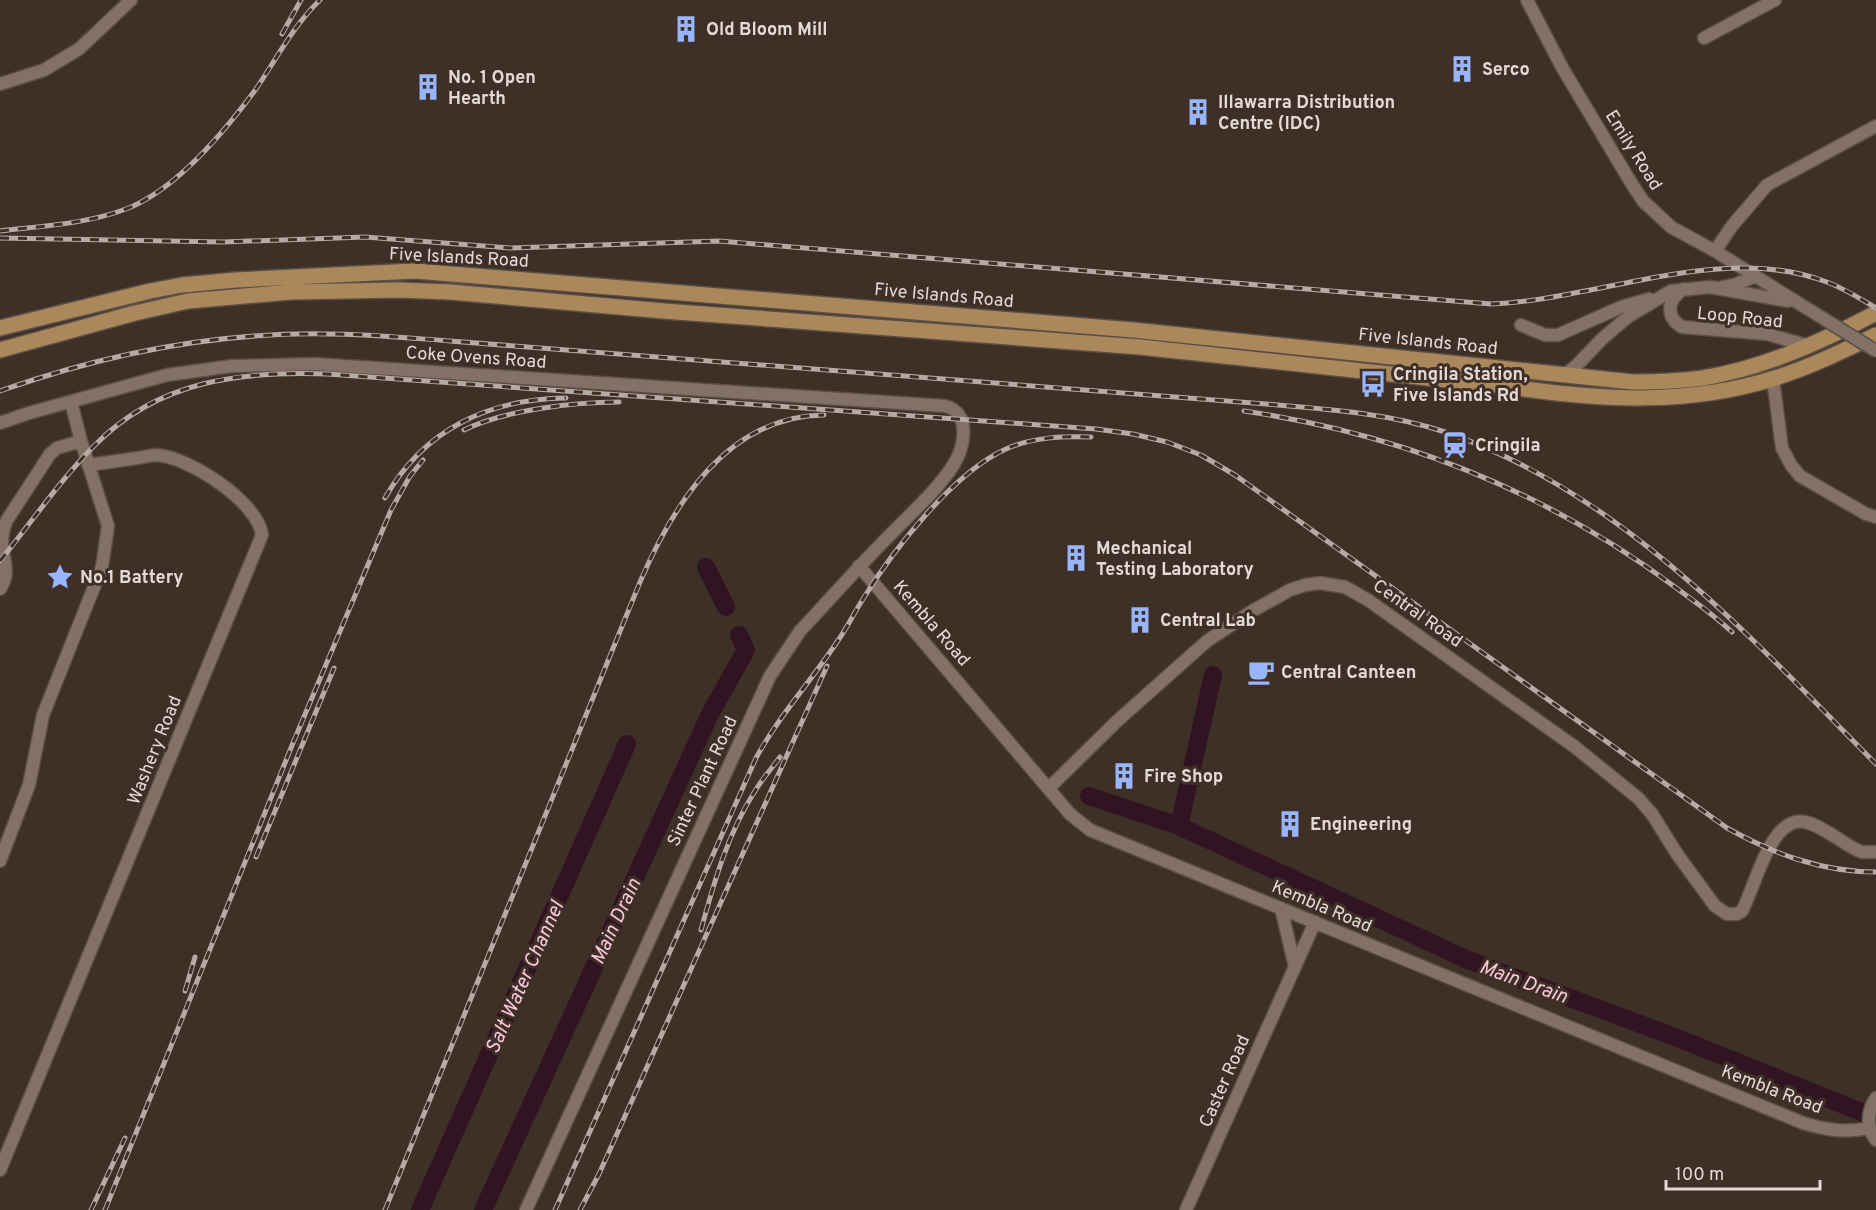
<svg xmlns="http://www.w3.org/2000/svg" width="1876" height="1210" font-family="Overpass,sans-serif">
  <rect width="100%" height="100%" fill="#3e2f27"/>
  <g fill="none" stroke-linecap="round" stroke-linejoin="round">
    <path stroke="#301421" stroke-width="18" d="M 706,567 L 726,607
      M 1089,796 L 1179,826 L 1468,960 L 1675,1037 L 1876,1118
      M 1179,826 L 1213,675
      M 420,1210 L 627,744
      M 483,1210 L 710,714 L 746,650 L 739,635"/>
    <defs>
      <path id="minor" d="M 1527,0 L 1563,69 L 1630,181 L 1643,201 L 1671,227 L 1715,251 L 1816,314
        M 1704,38 L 1775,0
        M 0,84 L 44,70 L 79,49 L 131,0
        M 1715,251 L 1732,226 L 1767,185 L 1876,126
        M 1723,287 L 1734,285 L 1756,276
        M 1684,289 C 1667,299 1665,317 1682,327 L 1767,334 L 1809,346
        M 1521,325 L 1545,335 L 1558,335 L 1621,307 L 1649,299
        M 1563,376 L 1576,366 L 1603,338 L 1629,316 L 1671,291 L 1710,287 L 1788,301
        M 1773,379 L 1782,448 L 1791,465 L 1800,476 L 1866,514 L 1876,517
        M 0,423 L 29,413 L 167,375 L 232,366 L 315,364 L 945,406 C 971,412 965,446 954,464 C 937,491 911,513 889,536 C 863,562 839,589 814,616 L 800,631 L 770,676 L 526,1210
        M 859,566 L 1070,814 L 1090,830 L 1803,1123 C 1826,1130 1846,1133 1869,1128
        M 0,589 C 11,573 3,560 2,543 C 2,535 4,527 7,520 L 50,454 L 57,448 L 81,441
        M 1049,788 L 1116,722 L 1207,641 L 1254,610 L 1290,590 L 1305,585 L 1320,583 L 1345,587 L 1368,600 L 1575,747 L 1638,798 L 1652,814 L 1677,854 L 1715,906 L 1727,914 L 1737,914 L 1742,911 C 1755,888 1770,815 1805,822 C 1820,825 1840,841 1855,849 L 1862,852 L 1876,852
        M 0,861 L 29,785 L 43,715 L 102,567 L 108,526 L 81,441 L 71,402
        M 1281,908 L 1295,967
        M 1876,1098 C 1867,1111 1866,1127 1876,1140
        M 0,1170 L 262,535 C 258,502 189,457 157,455 C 151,455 144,457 138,458 C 122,460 105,463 88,465
        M 1186,1210 L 1315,922"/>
      <path id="major" d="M 0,328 L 150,291 L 182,285 L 236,280 L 415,271 L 1133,330 L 1633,382 C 1656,382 1680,381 1703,378 C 1764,368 1821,342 1876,313
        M 0,350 L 135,313 L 188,301 L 291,292 L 399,290 L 450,292 L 664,311 L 1140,347 L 1511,387 C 1599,400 1688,406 1775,378 C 1810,367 1843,351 1876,335"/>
    </defs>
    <use href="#minor" stroke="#5a4e47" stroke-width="15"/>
    <use href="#major" stroke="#5a4e47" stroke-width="18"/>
    <use href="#minor" stroke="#837168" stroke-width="12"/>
    <use href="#major" stroke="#aa885b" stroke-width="15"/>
    <defs>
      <path id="rail" d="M 282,34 L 301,0
        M 0,231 C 42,226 86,224 126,209 C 176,190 225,131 256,89 C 277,58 293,26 320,0
        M 0,238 L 223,242 L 365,237 L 511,248 L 719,241 L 1491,304 C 1597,300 1720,243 1824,281 C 1842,287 1859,298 1876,308
        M 0,391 C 105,354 215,332 327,334 C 368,334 409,338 450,341 L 1266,404 C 1326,409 1387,413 1445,432 C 1621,492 1749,636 1876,764
        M 1244,411 C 1401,434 1547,492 1675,587 C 1694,601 1714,615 1732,632
        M 464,430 C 504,410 575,402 619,402
        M 385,498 C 424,429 489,399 566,398
        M 0,561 C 31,523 60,480 95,445 C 159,380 241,371 327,374 L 1096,429 L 1133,434 L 1167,442 L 1201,455 L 1235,475 L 1727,828 C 1774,854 1822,872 1876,872
        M 256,857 L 334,668
        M 701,930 C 714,882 728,833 755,791 C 762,779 772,768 780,757
        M 185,991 L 195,957
        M 91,1210 L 125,1138
        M 105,1210 L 293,743 L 391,510 L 410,476 L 423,460
        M 385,1210 L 640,582 C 674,503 728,416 824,415
        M 555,1210 L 756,758 C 779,716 811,681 837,642 C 847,628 854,613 863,599 C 893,550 954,472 1006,449 C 1033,437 1063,436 1091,437
        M 580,1210 L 599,1174 L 827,666"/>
    </defs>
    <use href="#rail" stroke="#b5aaa4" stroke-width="5"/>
    <use href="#rail" stroke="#3e2f27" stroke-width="3" stroke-dasharray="9" stroke-linecap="butt"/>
    <defs>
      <path id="minor-bridge" d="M 1816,314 L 1876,351"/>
    </defs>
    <use href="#minor-bridge" stroke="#5a4e47" stroke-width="15" stroke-linecap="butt"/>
    <use href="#minor-bridge" stroke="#837168" stroke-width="12"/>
  </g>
  <defs>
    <symbol id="building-bare" viewBox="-9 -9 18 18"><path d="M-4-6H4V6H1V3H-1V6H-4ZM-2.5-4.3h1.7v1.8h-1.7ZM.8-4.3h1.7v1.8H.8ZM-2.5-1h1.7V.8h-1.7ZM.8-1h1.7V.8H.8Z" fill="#98b5fd" stroke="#3e2f27" stroke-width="2.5" paint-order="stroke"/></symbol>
    <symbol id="bus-bare" viewBox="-9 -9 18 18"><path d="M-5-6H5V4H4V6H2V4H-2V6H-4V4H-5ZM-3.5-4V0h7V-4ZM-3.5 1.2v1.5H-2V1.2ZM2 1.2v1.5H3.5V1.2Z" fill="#98b5fd" stroke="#3e2f27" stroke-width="2.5" paint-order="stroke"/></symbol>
    <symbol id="station-bare" viewBox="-9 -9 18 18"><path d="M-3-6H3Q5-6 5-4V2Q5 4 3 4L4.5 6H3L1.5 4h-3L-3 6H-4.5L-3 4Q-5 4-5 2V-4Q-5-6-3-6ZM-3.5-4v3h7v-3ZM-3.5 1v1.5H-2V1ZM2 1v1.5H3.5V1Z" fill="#98b5fd" stroke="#3e2f27" stroke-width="2.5" paint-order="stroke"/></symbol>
    <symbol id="sight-bare" viewBox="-9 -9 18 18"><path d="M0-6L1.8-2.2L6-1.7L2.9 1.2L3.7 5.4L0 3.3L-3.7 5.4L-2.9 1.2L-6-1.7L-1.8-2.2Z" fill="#98b5fd" stroke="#3e2f27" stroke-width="2.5" paint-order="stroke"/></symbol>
    <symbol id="cafe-bare" viewBox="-9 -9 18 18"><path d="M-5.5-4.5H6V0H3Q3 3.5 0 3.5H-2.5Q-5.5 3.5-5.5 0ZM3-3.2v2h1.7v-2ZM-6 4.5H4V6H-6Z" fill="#98b5fd" stroke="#3e2f27" stroke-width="2.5" paint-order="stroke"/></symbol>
  </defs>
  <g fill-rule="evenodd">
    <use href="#building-bare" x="667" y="10" width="38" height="38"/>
    <use href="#building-bare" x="1443" y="50" width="38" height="38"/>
    <use href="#building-bare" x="409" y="68" width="38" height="38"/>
    <use href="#building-bare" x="1179" y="93" width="38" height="38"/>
    <use href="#bus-bare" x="1354" y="365" width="38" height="38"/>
    <use href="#station-bare" x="1436" y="426" width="38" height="38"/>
    <use href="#building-bare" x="1057" y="539" width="38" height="38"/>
    <use href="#sight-bare" x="41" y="558" width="38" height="38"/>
    <use href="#building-bare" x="1121" y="601" width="38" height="38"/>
    <use href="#cafe-bare" x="1242" y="653" width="38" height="38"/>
    <use href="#building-bare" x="1105" y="757" width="38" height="38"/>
    <use href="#building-bare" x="1271" y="805" width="38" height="38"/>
  </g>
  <g text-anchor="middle" stroke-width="6" stroke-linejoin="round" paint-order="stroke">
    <g font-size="18" font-weight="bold" fill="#e4dad5" stroke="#3e2f27" text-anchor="start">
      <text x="706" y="35">Old Bloom Mill</text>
      <text x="1482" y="75">Serco</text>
      <text x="448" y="83">No. 1 Open<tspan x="448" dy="21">Hearth</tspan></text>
      <text x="1218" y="108">Illawarra Distribution<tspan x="1218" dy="21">Centre (IDC)</tspan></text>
      <text x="1393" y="380">Cringila Station,<tspan x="1393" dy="21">Five Islands Rd</tspan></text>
      <text x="1475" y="451">Cringila</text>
      <text x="1096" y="554">Mechanical<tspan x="1096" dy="21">Testing Laboratory</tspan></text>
      <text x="80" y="583">No.1 Battery</text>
      <text x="1160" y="626">Central Lab</text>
      <text x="1281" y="678">Central Canteen</text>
      <text x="1144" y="782">Fire Shop</text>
      <text x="1310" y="830">Engineering</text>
    </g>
    <g font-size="18" fill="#e4dad5" stroke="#3e2f27">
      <text transform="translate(1634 150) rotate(58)" y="6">Emily Road</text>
      <text transform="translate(459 257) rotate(3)" y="6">Five Islands Road</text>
      <text transform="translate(944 295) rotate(5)" y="6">Five Islands Road</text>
      <text transform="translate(1740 317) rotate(6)" y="6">Loop Road</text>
      <text transform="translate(1428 341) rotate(6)" y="6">Five Islands Road</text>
      <text transform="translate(476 357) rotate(4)" y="6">Coke Ovens Road</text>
      <text transform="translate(1418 613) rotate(35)" y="6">Central Road</text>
      <text transform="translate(932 623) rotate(49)" y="6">Kembla Road</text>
      <text transform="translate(154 750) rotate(-68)" y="6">Washery Road</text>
      <text transform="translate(702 781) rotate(-65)" y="6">Sinter Plant Road</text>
      <text transform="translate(1322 906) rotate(23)" y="6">Kembla Road</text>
      <text transform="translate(1224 1081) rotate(-66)" y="6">Caster Road</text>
      <text transform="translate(1772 1089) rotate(21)" y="6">Kembla Road</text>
    </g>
    <g font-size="20" font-style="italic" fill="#f9c6db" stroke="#3e2f27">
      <text transform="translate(615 921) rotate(-65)" y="7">Main Drain</text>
      <text transform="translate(524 977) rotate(-66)" y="7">Salt Water Channel</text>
      <text transform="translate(1524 981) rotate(20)" y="7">Main Drain</text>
    </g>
  </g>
  <path d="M1666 1180v9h154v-9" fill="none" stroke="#e4dad5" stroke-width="3"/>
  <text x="1675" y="1180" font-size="18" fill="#e4dad5" stroke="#3e2f27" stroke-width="4.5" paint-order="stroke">100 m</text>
</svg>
